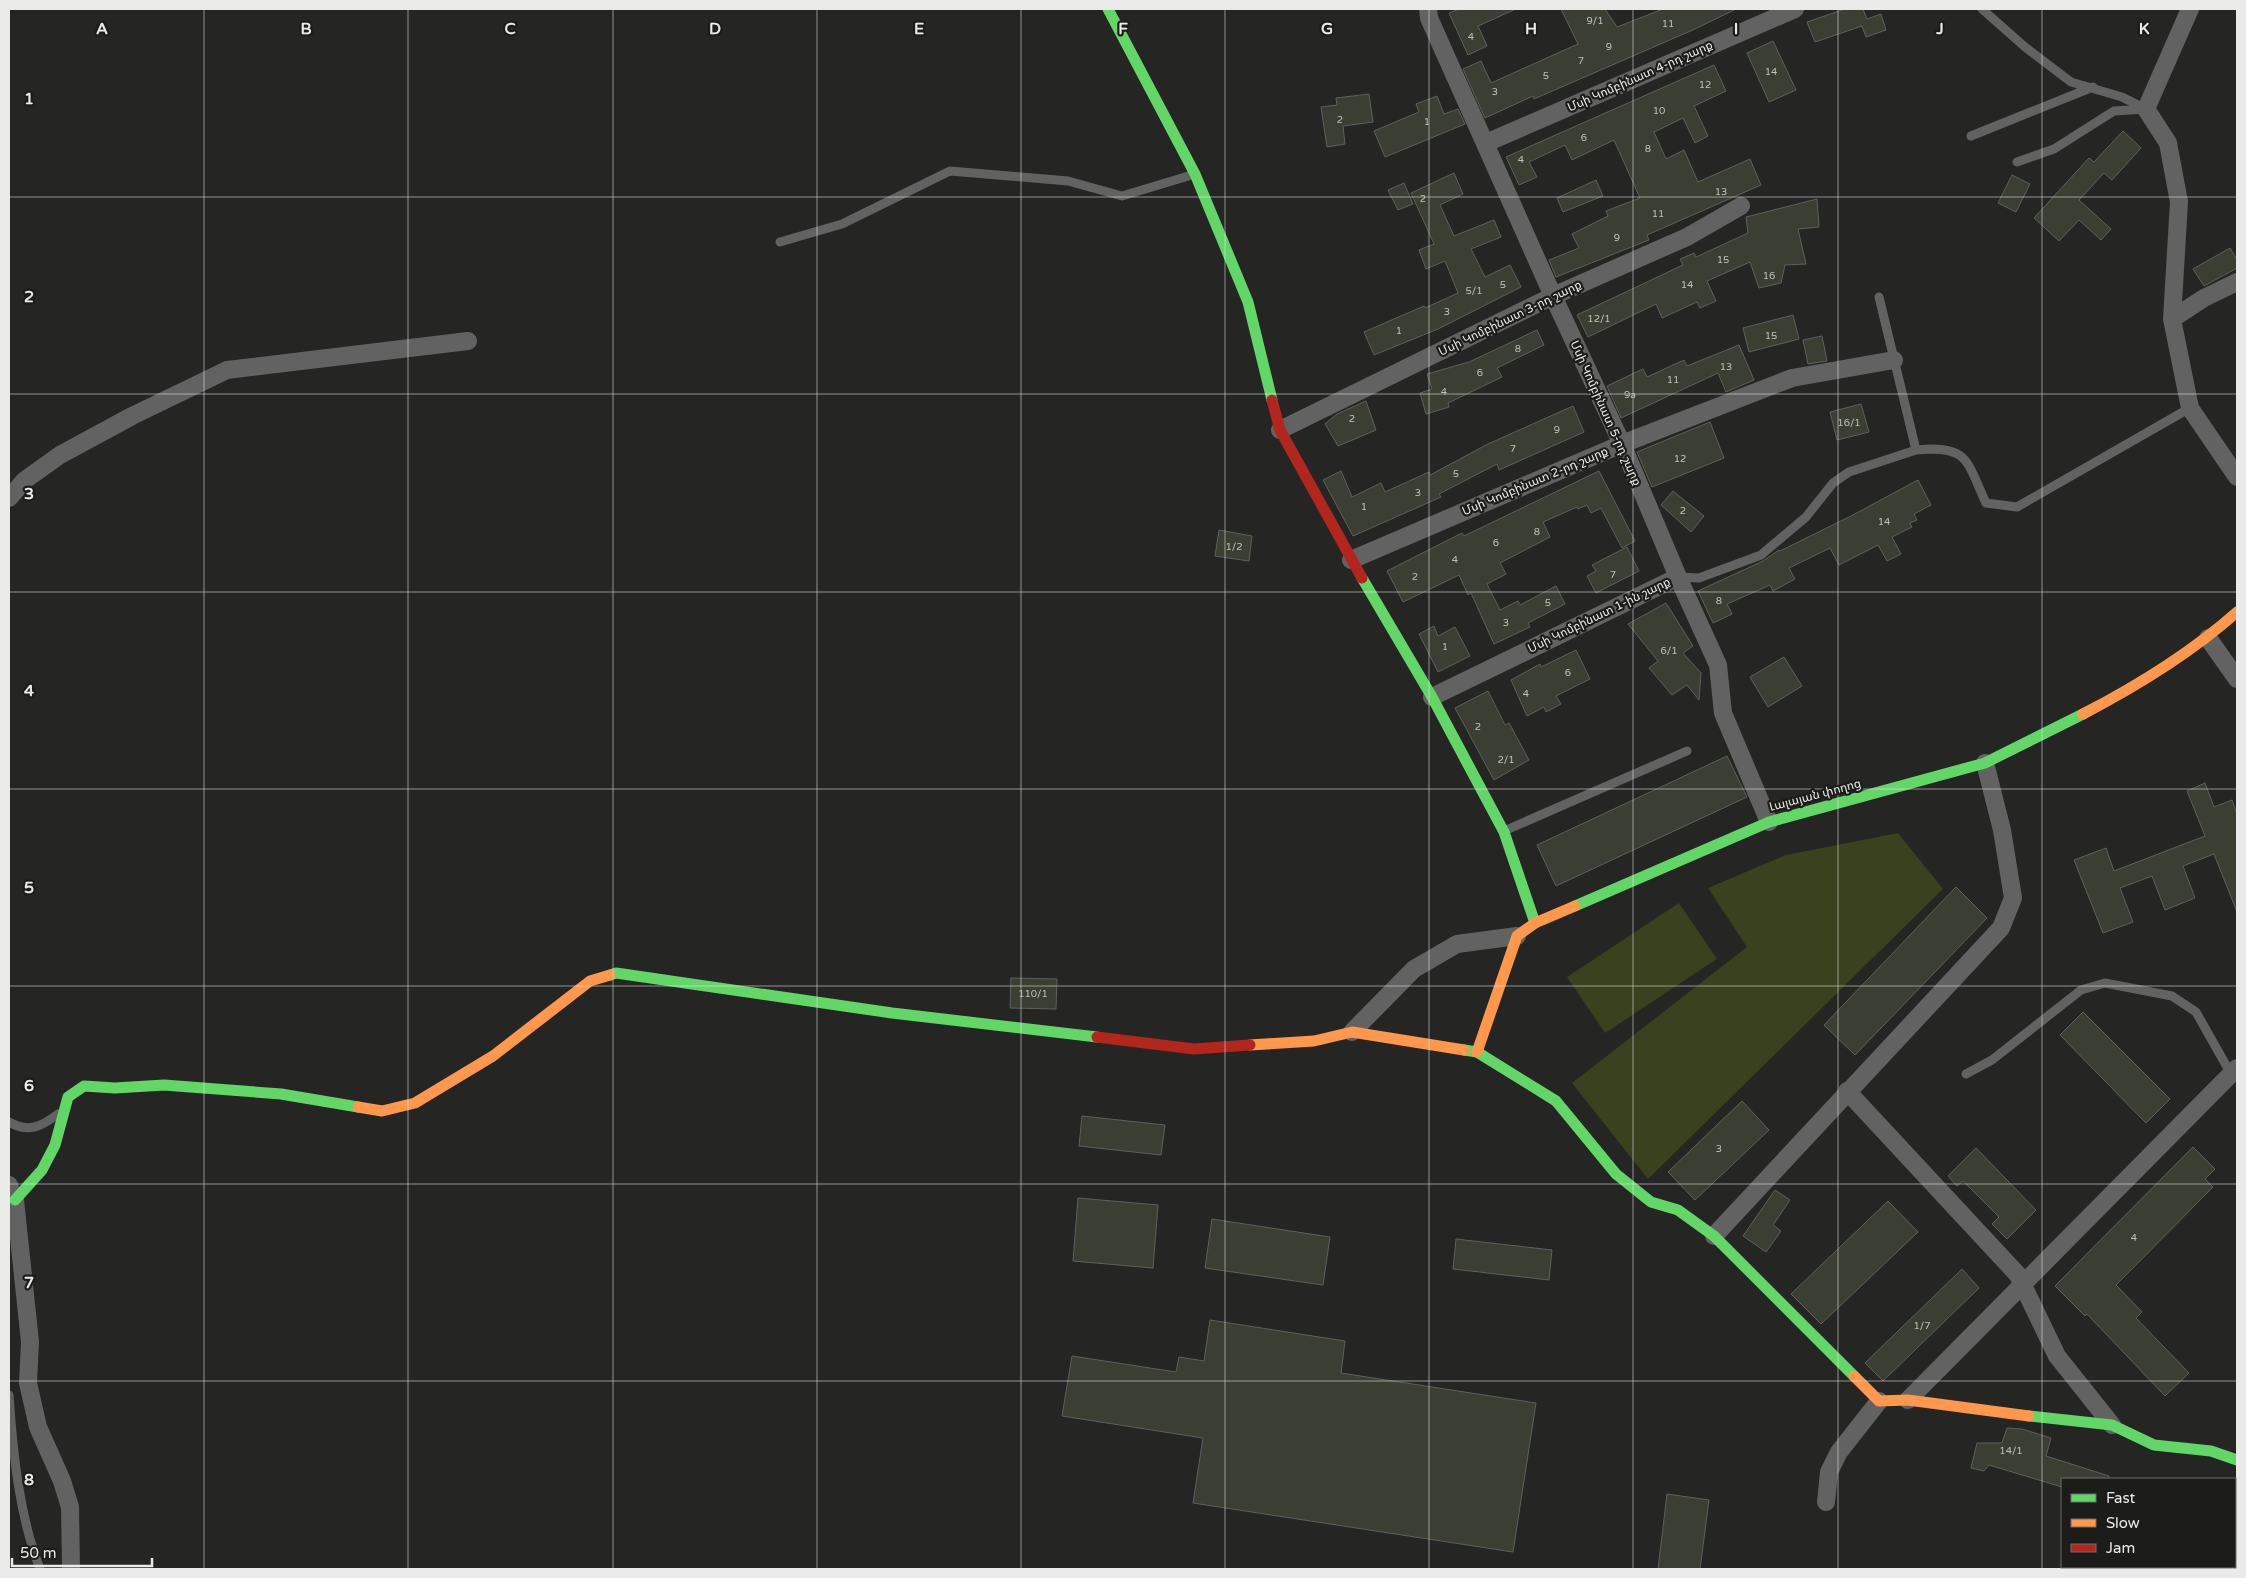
<svg xmlns="http://www.w3.org/2000/svg" width="2246" height="1578" font-family="'Varela Round','Noto Sans Armenian',sans-serif">
  <rect width="100%" height="100%" fill="#252624"/>
  <path fill="#39411f" d="M 1898,833 L 1943,889 L 1648,1179 L 1572,1083 L 1747,947 L 1708,888 L 1786,855 Z
    M 1679,903 L 1717,959 L 1605,1033 L 1567,977 Z"/>
  <path fill="#3b3e32" stroke="#5f605e" d="M 1459,9 L 1516,9 L 1478,26 L 1487,46 L 1468,55 L 1449,13 Z
    M 1561,9 L 1605,9 L 1617,27 L 1663,9 L 1736,9 L 1695,29 L 1534,99 L 1533,96 L 1485,118 L 1463,69 L 1481,61 L 1491,83 L 1578,44 Z
    M 1845,9 L 1863,9 L 1867,19 L 1881,14 L 1886,30 L 1866,37 L 1862,26 L 1815,42 L 1807,22 Z
    M 1773,41 L 1796,90 L 1769,102 L 1747,53 Z
    M 1714,65 L 1726,91 L 1694,106 L 1708,136 L 1695,143 L 1683,118 L 1654,132 L 1666,159 L 1684,150 L 1698,182 L 1750,159 L 1761,185 L 1647,235 L 1649,240 L 1556,277 L 1549,260 L 1579,248 L 1572,234 L 1608,216 L 1606,211 L 1640,198 L 1614,140 L 1572,160 L 1565,145 L 1529,162 L 1537,177 L 1519,185 L 1506,157 Z
    M 1369,94 L 1373,122 L 1343,126 L 1345,144 L 1327,147 L 1321,107 L 1337,105 L 1336,98 Z
    M 1437,96 L 1444,114 L 1458,109 L 1465,124 L 1385,157 L 1374,131 L 1419,112 L 1416,104 Z
    M 2123,131 L 2141,148 L 2112,180 L 2104,173 L 2079,200 L 2111,229 L 2101,240 L 2079,220 L 2059,241 L 2034,218 L 2089,158 L 2094,162 Z
    M 1454,173 L 1463,194 L 1440,205 L 1454,236 L 1494,220 L 1501,237 L 1471,249 L 1485,277 L 1510,265 L 1521,287 L 1438,329 L 1374,355 L 1364,332 L 1424,306 L 1425,308 L 1458,293 L 1445,261 L 1426,269 L 1419,250 L 1434,244 L 1411,193 Z
    M 2012,175 L 2030,184 L 2016,212 L 1998,203 Z
    M 1596,180 L 1603,196 L 1563,212 L 1557,198 Z
    M 1404,183 L 1413,204 L 1398,210 L 1388,190 Z
    M 1817,199 L 1819,227 L 1798,229 L 1806,264 L 1785,265 L 1781,283 L 1759,288 L 1750,262 L 1707,281 L 1716,301 L 1700,308 L 1697,302 L 1662,318 L 1656,304 L 1588,337 L 1577,315 L 1683,265 L 1680,259 L 1694,253 L 1696,257 L 1748,233 L 1746,217 Z
    M 2230,248 L 2237,260 L 2237,268 L 2204,286 L 2193,269 Z
    M 1793,315 L 1799,339 L 1749,352 L 1743,328 Z
    M 1537,330 L 1544,345 L 1497,368 L 1502,377 L 1448,403 L 1449,407 L 1426,414 L 1420,393 L 1432,389 L 1427,374 L 1469,362 Z
    M 1822,336 L 1827,361 L 1808,364 L 1803,340 Z
    M 1739,345 L 1754,380 L 1726,392 L 1718,373 L 1621,418 L 1607,386 L 1643,369 L 1647,377 L 1684,360 L 1687,366 Z
    M 1366,401 L 1376,430 L 1338,446 L 1325,424 L 1337,414 Z
    M 1861,404 L 1869,432 L 1837,440 L 1830,412 Z
    M 1573,406 L 1584,432 L 1499,470 L 1497,464 L 1439,494 L 1441,497 L 1353,536 L 1323,480 L 1341,471 L 1352,497 L 1381,483 L 1385,492 L 1429,472 L 1430,475 L 1488,444 Z
    M 1710,422 L 1724,458 L 1652,487 L 1637,452 Z
    M 1599,471 L 1635,541 L 1622,548 L 1601,508 L 1591,513 L 1587,505 L 1578,509 L 1577,507 L 1543,522 L 1550,537 L 1500,563 L 1506,574 L 1487,584 L 1500,610 L 1518,601 L 1520,605 L 1556,586 L 1565,604 L 1528,623 L 1530,627 L 1494,644 L 1471,593 L 1468,595 L 1459,575 L 1403,602 L 1387,571 L 1462,533 L 1464,536 Z
    M 1918,480 L 1931,505 L 1914,514 L 1917,520 L 1910,523 L 1912,527 L 1892,537 L 1901,554 L 1887,561 L 1878,545 L 1839,565 L 1830,548 L 1789,568 L 1795,579 L 1773,591 L 1770,585 L 1727,604 L 1732,614 L 1713,623 L 1698,591 L 1763,561 L 1779,550 L 1780,551 L 1851,516 Z
    M 1673,491 L 1704,516 L 1691,532 L 1661,505 Z
    M 1219,530 L 1252,536 L 1249,561 L 1215,556 Z
    M 1627,547 L 1639,571 L 1596,593 L 1587,576 L 1596,571 L 1592,565 Z
    M 1666,603 L 1693,646 L 1683,653 L 1701,673 L 1699,700 L 1687,685 L 1672,695 L 1649,668 L 1658,661 L 1628,624 Z
    M 1434,626 L 1438,636 L 1455,627 L 1470,656 L 1438,672 L 1419,634 Z
    M 1576,650 L 1590,679 L 1556,696 L 1561,704 L 1546,712 L 1544,707 L 1527,716 L 1511,680 L 1540,664 L 1541,667 Z
    M 1784,657 L 1802,686 L 1768,707 L 1750,677 Z
    M 1488,691 L 1505,725 L 1509,723 L 1529,760 L 1494,780 L 1455,708 Z
    M 1727,756 L 1747,797 L 1556,886 L 1537,845 Z
    M 2205,783 L 2214,807 L 2232,800 L 2237,814 L 2237,912 L 2214,854 L 2183,866 L 2195,898 L 2165,910 L 2152,876 L 2120,888 L 2133,922 L 2103,933 L 2074,860 L 2106,848 L 2114,871 L 2205,836 L 2187,791 Z
    M 1956,887 L 1987,918 L 1855,1055 L 1824,1025 Z
    M 1011,978 L 1057,979 L 1056,1009 L 1010,1008 Z
    M 2083,1012 L 2170,1099 L 2146,1123 L 2060,1035 Z
    M 1742,1101 L 1769,1130 L 1695,1200 L 1668,1172 Z
    M 1082,1116 L 1165,1125 L 1161,1155 L 1079,1146 Z
    M 2193,1147 L 2215,1169 L 2205,1179 L 2213,1187 L 2116,1285 L 2142,1312 L 2136,1318 L 2189,1373 L 2165,1396 L 2087,1314 L 2085,1316 L 2055,1286 Z
    M 1976,1148 L 2036,1210 L 2007,1239 L 1992,1224 L 1999,1217 L 1963,1181 L 1957,1186 L 1948,1176 Z
    M 1775,1190 L 1790,1200 L 1773,1225 L 1781,1231 L 1766,1252 L 1743,1236 Z
    M 1078,1198 L 1158,1205 L 1153,1268 L 1073,1261 Z
    M 1888,1201 L 1918,1232 L 1821,1324 L 1791,1294 Z
    M 1212,1219 L 1330,1237 L 1323,1285 L 1205,1268 Z
    M 1456,1239 L 1552,1250 L 1549,1280 L 1453,1269 Z
    M 1962,1269 L 1979,1288 L 1883,1381 L 1865,1363 Z
    M 1210,1320 L 1345,1341 L 1341,1373 L 1536,1403 L 1513,1552 L 1193,1503 L 1203,1438 L 1062,1416 L 1072,1356 L 1176,1372 L 1179,1357 L 1204,1361 Z
    M 2007,1428 L 2022,1429 L 2051,1438 L 2046,1456 L 2109,1476 L 2109,1479 L 2062,1479 L 2062,1487 L 1989,1465 L 1984,1471 L 1971,1468 L 1977,1443 L 2002,1443 Z
    M 1667,1494 L 1709,1500 L 1700,1569 L 1658,1569 Z"/>
  <g fill="none" stroke-linecap="round" stroke-linejoin="round">
    <path stroke="#616261" stroke-width="9" d="M 1982,9 L 2025,47 L 2071,82 L 2122,97 L 2146,109
      M 1971,136 L 2093,87
      M 2017,162 L 2054,149 L 2114,111 L 2146,109
      M 780,242 L 842,224 L 950,171 L 1068,181 L 1122,196 L 1195,174
      M 1879,297 L 1916,450 C 1969,445 1966,460 1986,503 L 2017,507 L 2190,408
      M 1678,577 L 1699,578 L 1761,555 L 1806,517 L 1833,483 L 1849,472 L 1916,450
      M 1504,831 L 1687,751
      M 1966,1074 L 1992,1060 L 2081,990 L 2105,983 L 2172,996 L 2196,1012 L 2231,1074
      M 9,1122 C 28,1133 41,1127 58,1114
      M 9,1395 C 13,1453 19,1515 40,1569"/>
    <path stroke="#616261" stroke-width="18" d="M 1428,9 L 1429,18 L 1553,296 L 1622,444 L 1678,577 L 1718,665 L 1723,713 L 1769,822
      M 2190,9 L 2146,109 L 2168,143 L 2179,202 L 2172,319 L 2190,408 L 2237,477
      M 1486,143 L 1795,9
      M 2172,319 L 2204,298 L 2237,282
      M 1280,430 L 1553,296 L 1687,237 L 1741,206
      M 9,498 L 25,480 L 60,455 L 132,416 L 227,370 L 468,341
      M 1351,560 L 1622,444 L 1792,378 L 1894,360
      M 2208,638 L 2237,679
      M 1432,697 L 1678,577
      M 1352,1032 L 1414,969 L 1457,944 L 1517,936
      M 1847,1091 L 2018,1275 L 2057,1356 L 2112,1425
      M 9,1185 L 15,1200 L 30,1342 L 28,1383 L 38,1427 L 62,1481 L 70,1507 L 71,1569
      M 1714,1236 L 2001,928 L 2013,898 L 2002,830 L 1985,763
      M 1908,1400 L 2237,1068
      M 1826,1502 L 1829,1472 L 1839,1452 L 1879,1401"/>
    <path stroke="#63d668" stroke-width="11" d="M 1108,9 L 1195,174 L 1248,302 L 1272,400
      M 1362,578 L 1432,697 L 1504,832 L 1535,923
      M 1575,906 L 1769,822 L 1985,763 L 2083,714
      M 610,975 L 616,973 L 892,1013 L 1097,1037
      M 1464,1050 L 1477,1052 L 1556,1101 L 1616,1174 L 1651,1202 L 1678,1210 L 1714,1236 L 1854,1376
      M 15,1200 L 42,1170 L 55,1145 L 68,1097 L 84,1086 L 115,1088 L 164,1085 L 281,1094 L 358,1107
      M 2029,1416 L 2112,1425 L 2154,1445 L 2211,1451 L 2237,1460"/>
    <path stroke="#ff974d" stroke-width="11" d="M 2083,714 C 2137,686 2192,652 2237,612
      M 1250,1045 L 1314,1041 L 1352,1032 L 1464,1050
      M 1477,1052 L 1517,936 L 1535,923 L 1575,906
      M 358,1107 L 382,1111 L 415,1103 L 493,1056 L 590,981 L 610,975
      M 1854,1376 L 1879,1401 L 1908,1400 L 2029,1416"/>
    <path stroke="#b3261e" stroke-width="11" d="M 1272,400 L 1280,430 L 1362,578
      M 1097,1037 L 1194,1049 L 1250,1045"/>
  </g>
  <path fill="none" stroke="#eaebe9" stroke-width="1" stroke-opacity="0.55" d="M 204,9 L 204,1569M 408,9 L 408,1569M 613,9 L 613,1569M 817,9 L 817,1569M 1021,9 L 1021,1569M 1225,9 L 1225,1569M 1429,9 L 1429,1569M 1633,9 L 1633,1569M 1838,9 L 1838,1569M 2042,9 L 2042,1569M 9,197 L 2237,197M 9,394 L 2237,394M 9,592 L 2237,592M 9,789 L 2237,789M 9,986 L 2237,986M 9,1184 L 2237,1184M 9,1381 L 2237,1381"/>
  <g text-anchor="middle" stroke-width="4.5" stroke-linejoin="round" paint-order="stroke">
    <g font-size="10" fill="#bec0bb">
      <text x="1595" y="24">9/1</text>
      <text x="1668" y="27">11</text>
      <text x="1471" y="40">4</text>
      <text x="1609" y="50">9</text>
      <text x="1581" y="64">7</text>
      <text x="1771" y="75">14</text>
      <text x="1546" y="79">5</text>
      <text x="1705" y="88">12</text>
      <text x="1495" y="95">3</text>
      <text x="1659" y="114">10</text>
      <text x="1340" y="123">2</text>
      <text x="1427" y="125">1</text>
      <text x="1584" y="141">6</text>
      <text x="1648" y="152">8</text>
      <text x="1521" y="163">4</text>
      <text x="1721" y="195">13</text>
      <text x="1423" y="202">2</text>
      <text x="1658" y="217">11</text>
      <text x="1617" y="241">9</text>
      <text x="1723" y="263">15</text>
      <text x="1769" y="279">16</text>
      <text x="1503" y="288">5</text>
      <text x="1687" y="288">14</text>
      <text x="1474" y="294">5/1</text>
      <text x="1447" y="315">3</text>
      <text x="1599" y="322">12/1</text>
      <text x="1399" y="334">1</text>
      <text x="1771" y="339">15</text>
      <text x="1518" y="352">8</text>
      <text x="1726" y="370">13</text>
      <text x="1480" y="376">6</text>
      <text x="1673" y="383">11</text>
      <text x="1444" y="395">4</text>
      <text x="1630" y="398">9a</text>
      <text x="1352" y="422">2</text>
      <text x="1849" y="426">16/1</text>
      <text x="1557" y="433">9</text>
      <text x="1513" y="452">7</text>
      <text x="1680" y="462">12</text>
      <text x="1456" y="477">5</text>
      <text x="1418" y="496">3</text>
      <text x="1364" y="510">1</text>
      <text x="1683" y="514">2</text>
      <text x="1884" y="525">14</text>
      <text x="1537" y="535">8</text>
      <text x="1496" y="546">6</text>
      <text x="1234" y="550">1/2</text>
      <text x="1455" y="563">4</text>
      <text x="1613" y="578">7</text>
      <text x="1415" y="580">2</text>
      <text x="1719" y="604">8</text>
      <text x="1548" y="606">5</text>
      <text x="1506" y="626">3</text>
      <text x="1445" y="650">1</text>
      <text x="1669" y="654">6/1</text>
      <text x="1568" y="676">6</text>
      <text x="1526" y="697">4</text>
      <text x="1478" y="730">2</text>
      <text x="1506" y="763">2/1</text>
      <text x="1033" y="997">110/1</text>
      <text x="1719" y="1152">3</text>
      <text x="2134" y="1241">4</text>
      <text x="1922" y="1329">1/7</text>
      <text x="2011" y="1454">14/1</text>
    </g>
    <g font-size="12" fill="#eaebe9" stroke="#1c1d1a">
      <text transform="translate(1640 76) rotate(-24)" y="4">Մսի Կոմբինատ 4-րդ շարք</text>
      <text transform="translate(1510 318) rotate(-26)" y="4">Մսի Կոմբինատ 3-րդ շարք</text>
      <text transform="translate(1606 413) rotate(66)" y="4">Մսի Կոմբինատ 5-րդ շարք</text>
      <text transform="translate(1535 481) rotate(-23)" y="4">Մսի Կոմբինատ 2-րդ շարք</text>
      <text transform="translate(1599 615) rotate(-26)" y="4">Մսի Կոմբինատ 1-ին շարք</text>
      <text transform="translate(1815 795) rotate(-15)" y="4">Լալայան փողոց</text>
    </g>
  </g>
  <g font-size="16" text-anchor="middle" font-weight="bold" fill="#eaebe9" stroke="#1c1d1a" stroke-width="4.5" stroke-linejoin="round" paint-order="stroke">
    <text x="102" y="34">A</text>
    <text x="306" y="34">B</text>
    <text x="510" y="34">C</text>
    <text x="715" y="34">D</text>
    <text x="919" y="34">E</text>
    <text x="1123" y="34">F</text>
    <text x="1327" y="34">G</text>
    <text x="1531" y="34">H</text>
    <text x="1736" y="34">I</text>
    <text x="1940" y="34">J</text>
    <text x="2144" y="34">K</text>
    <text x="29" y="104">1</text>
    <text x="29" y="302">2</text>
    <text x="29" y="499">3</text>
    <text x="29" y="696">4</text>
    <text x="29" y="893">5</text>
    <text x="29" y="1091">6</text>
    <text x="29" y="1288">7</text>
    <text x="29" y="1485">8</text>
  </g>
  <rect width="2246" height="1578" fill="none" stroke="#eaebe9" stroke-width="20"/>
  <rect x="2061" y="1478" width="175" height="90" fill="#1c1d1a" stroke="#6e6f6d"/>
  <rect x="2071" y="1494" width="25" height="8" fill="#63d668" stroke="#6e6f6d"/>
  <text x="2106" y="1503" font-size="15" fill="#eaebe9">Fast</text>
  <rect x="2071" y="1519" width="25" height="8" fill="#ff974d" stroke="#6e6f6d"/>
  <text x="2106" y="1528" font-size="15" fill="#eaebe9">Slow</text>
  <rect x="2071" y="1544" width="25" height="8" fill="#b3261e" stroke="#6e6f6d"/>
  <text x="2106" y="1553" font-size="15" fill="#eaebe9">Jam</text>
  <path d="M12 1558v8h140v-8" fill="none" stroke="#eaebe9" stroke-width="2.5"/>
  <text x="20" y="1558" font-size="15" fill="#eaebe9" stroke="#1c1d1a" stroke-width="4" paint-order="stroke">50 m</text>
</svg>
